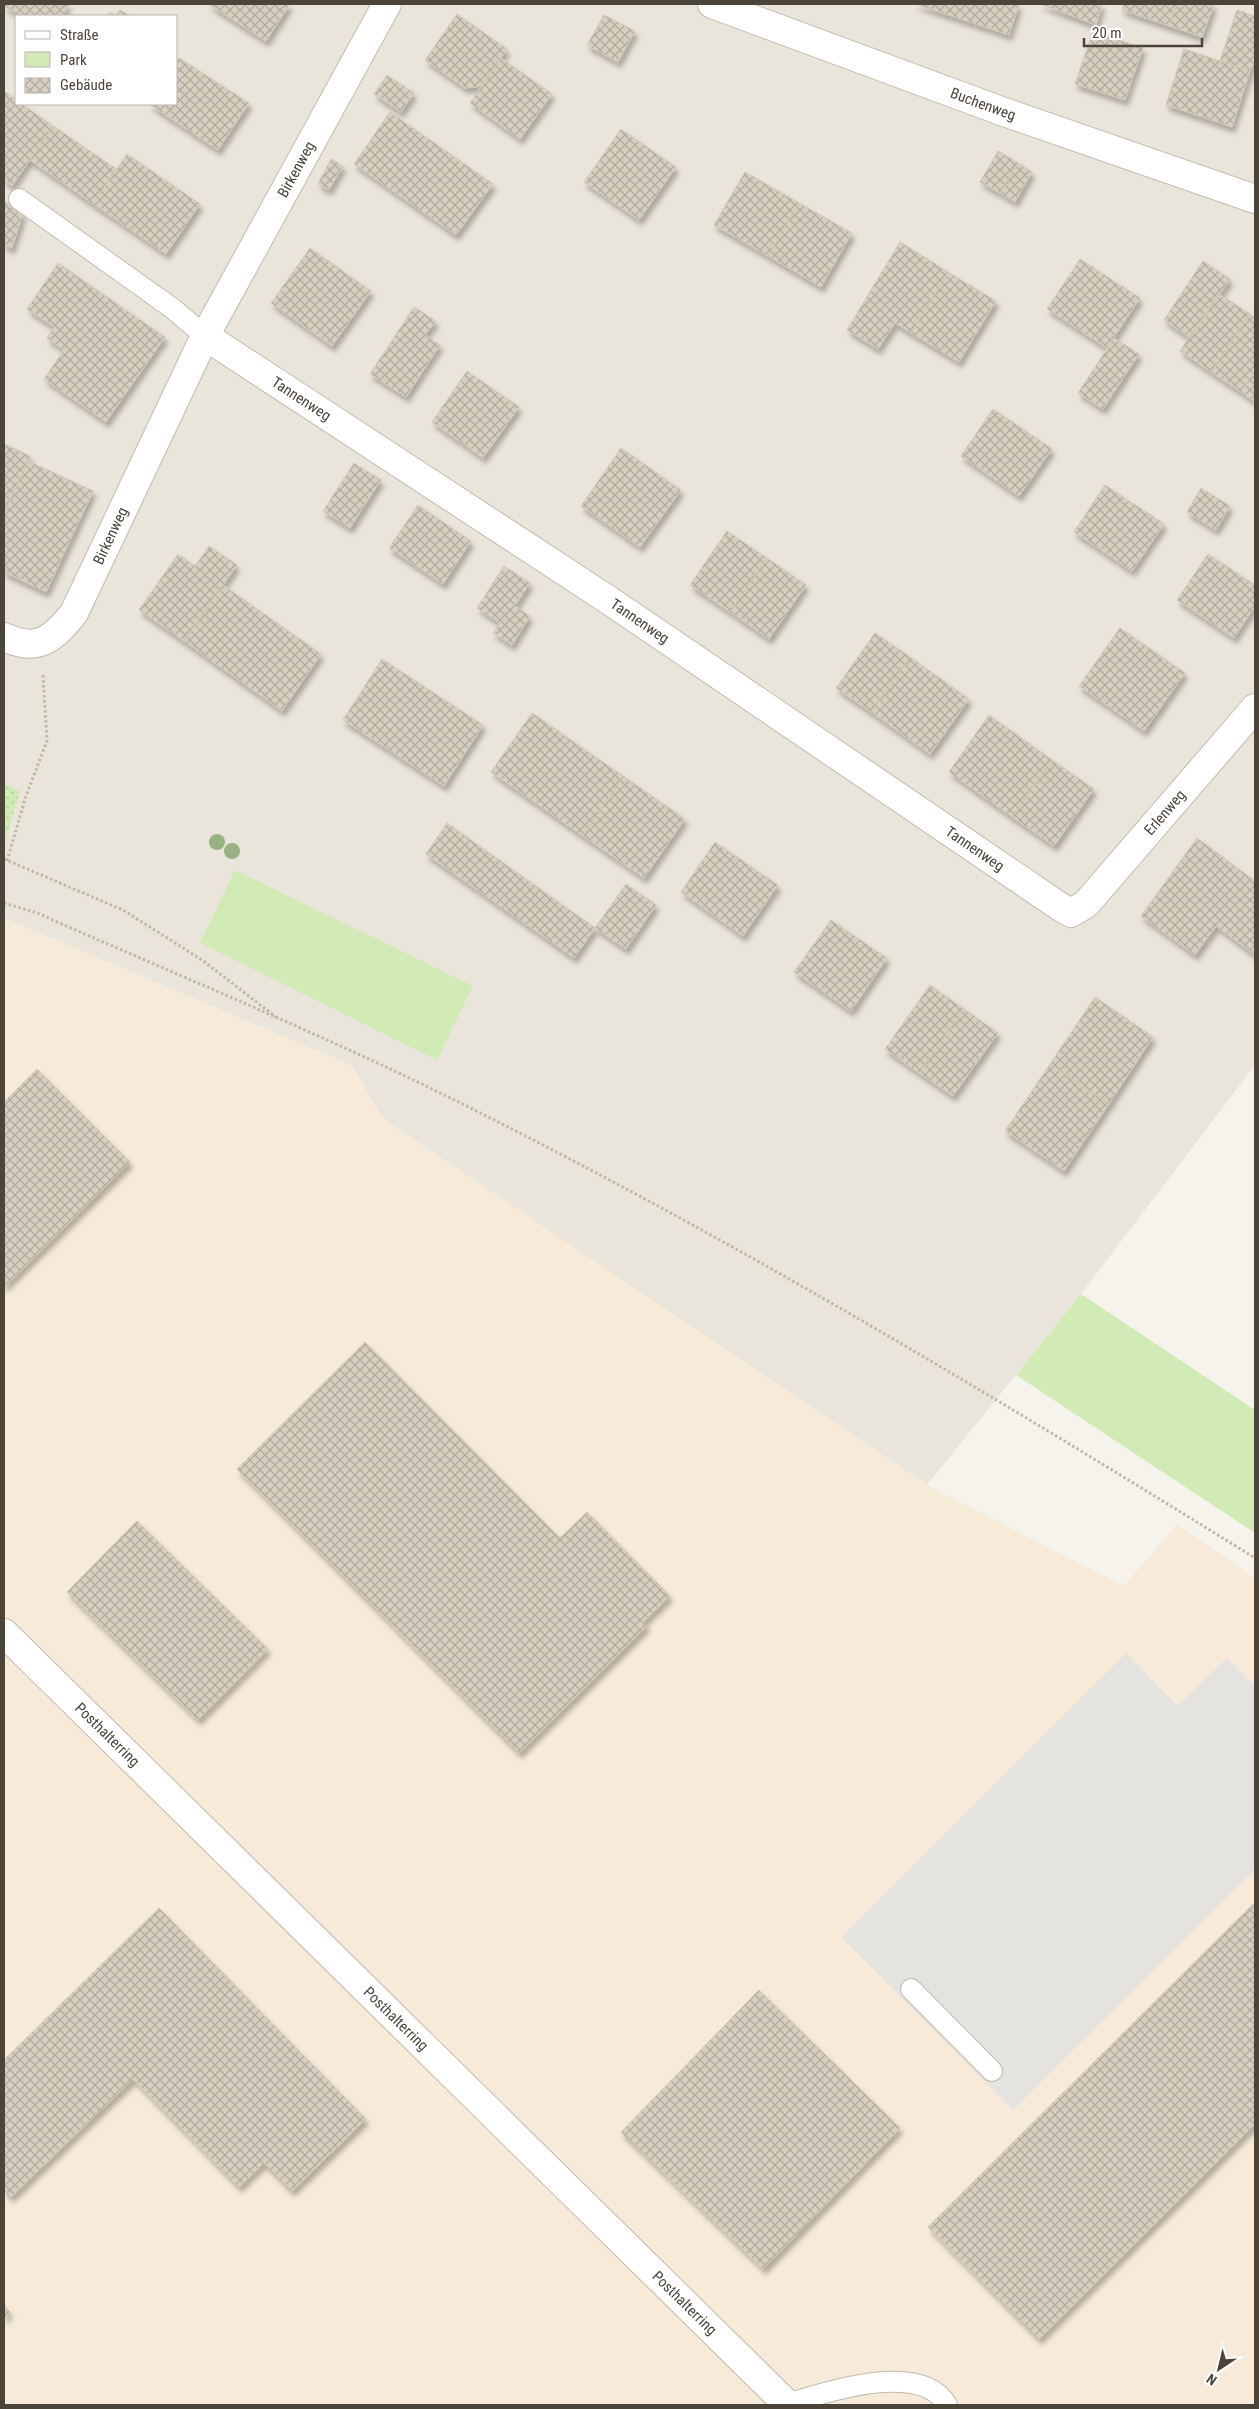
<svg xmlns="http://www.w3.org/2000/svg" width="1259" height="2409" font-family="'Roboto Condensed',sans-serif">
  <defs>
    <pattern id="park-dots" width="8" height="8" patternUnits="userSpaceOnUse" patternTransform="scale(1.25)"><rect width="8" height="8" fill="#d2eab5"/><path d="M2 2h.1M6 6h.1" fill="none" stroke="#b6ca9c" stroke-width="1.8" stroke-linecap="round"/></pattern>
    <pattern id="building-cross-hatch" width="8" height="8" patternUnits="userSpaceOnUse" patternTransform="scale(1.25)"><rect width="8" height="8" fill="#d8cfc1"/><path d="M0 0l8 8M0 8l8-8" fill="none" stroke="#b1aa9e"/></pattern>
    <filter id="shadow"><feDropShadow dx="3" dy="5.5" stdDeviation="2.5" flood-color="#0004"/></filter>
  </defs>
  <rect width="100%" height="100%" fill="#f6f3ec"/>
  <path fill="#eae5da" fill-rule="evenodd" d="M 4,4 L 1255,4 L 1255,1065 L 1081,1294 L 927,1485 L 383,1119 L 351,1065 L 4,918 ZM 16,16 L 176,16 L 176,104 L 16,104 Z"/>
  <path fill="#f7ead8" d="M 4,918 L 351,1065 L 383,1119 L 927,1485 L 1124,1586 L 1177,1524 L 1255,1578 L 1255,2405 L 4,2405 Z"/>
  <path fill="#d2eab5" d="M 235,870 L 473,986 L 437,1060 L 200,943 Z
    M 1081,1294 L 1255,1410 L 1255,1533 L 1016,1375 Z"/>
  <path fill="url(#park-dots)" d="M 4,784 L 20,791 L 4,846 Z"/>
  <path fill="#e5e3e0" d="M 1126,1653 L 1178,1706 L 1227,1658 L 1255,1686 L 1255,1869 L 1013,2110 L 841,1937 Z"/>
  <path fill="url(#building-cross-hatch)" stroke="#d3c7b4" filter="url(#shadow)" d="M 4,4 L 69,4 L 62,16 L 23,16 L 4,6 Z
    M 208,4 L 290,4 L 266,41 Z
    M 915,4 L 1019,4 L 1009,35 Z
    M 1040,4 L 1102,4 L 1096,25 Z
    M 1124,4 L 1177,4 L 1169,26 L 1122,10 Z
    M 1177,4 L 1214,4 L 1202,37 L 1169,26 Z
    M 120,10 L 130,16 L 107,16 L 110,12 L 115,16 Z
    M 1237,10 L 1255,16 L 1255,60 L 1250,71 L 1220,61 Z
    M 457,14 L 507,49 L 482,86 L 465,88 L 425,60 Z
    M 604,15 L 635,31 L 618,62 L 587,45 Z
    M 1093,31 L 1143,48 L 1125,100 L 1075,84 Z
    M 1184,49 L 1250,71 L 1232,127 L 1166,105 Z
    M 179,58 L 249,103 L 218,150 L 149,104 L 176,104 L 176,62 Z
    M 501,58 L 552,94 L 520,139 L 470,103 Z
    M 387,75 L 414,93 L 401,112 L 374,94 Z
    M 4,91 L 16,100 L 16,104 L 22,104 L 53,126 L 12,186 L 4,180 Z
    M 390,112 L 493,184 L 456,235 L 354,164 Z
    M 53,126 L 116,169 L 93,204 L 30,160 Z
    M 621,129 L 676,167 L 639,220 L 584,182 Z
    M 998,151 L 1018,163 L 1000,193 L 980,182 Z
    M 127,154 L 200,204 L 166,254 L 93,204 Z
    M 331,159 L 343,166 L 329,190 L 318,184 Z
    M 1018,163 L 1032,172 L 1015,202 L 1000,193 Z
    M 745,172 L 799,203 L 768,256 L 714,225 Z
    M 4,201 L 23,213 L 12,248 L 4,245 Z
    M 799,203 L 852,233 L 821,287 L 768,256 Z
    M 900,242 L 948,272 L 911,333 L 895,323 L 878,349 L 847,330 Z
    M 310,248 L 371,291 L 332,346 L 271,303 Z
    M 1080,259 L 1140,298 L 1107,348 L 1047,309 Z
    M 1203,261 L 1230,279 L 1190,338 L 1164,320 Z
    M 58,263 L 165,337 L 106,422 L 44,379 L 64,350 L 47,338 L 54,327 L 27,309 Z
    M 948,272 L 996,301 L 959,362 L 911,333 Z
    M 1219,294 L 1250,314 L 1211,372 L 1180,351 Z
    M 414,307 L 436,321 L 425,335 L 440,345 L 406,397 L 370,374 Z
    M 1250,314 L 1255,318 L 1255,370 L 1241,392 L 1211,372 Z
    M 1114,338 L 1139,354 L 1103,409 L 1078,393 Z
    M 1255,370 L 1255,402 L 1241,392 Z
    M 467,371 L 519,407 L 483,458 L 432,422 Z
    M 993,409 L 1052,449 L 1019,496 L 961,456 Z
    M 4,444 L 30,456 L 4,513 Z
    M 621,448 L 681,490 L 640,547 L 581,506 Z
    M 28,461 L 93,491 L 46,592 L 4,572 L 4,513 Z
    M 354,463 L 381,480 L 350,528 L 323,511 Z
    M 1105,485 L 1164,524 L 1132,571 L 1074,532 Z
    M 1201,488 L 1230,506 L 1216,530 L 1187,512 Z
    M 418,505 L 471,541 L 443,584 L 389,548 Z
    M 727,531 L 767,558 L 730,612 L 690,585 Z
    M 209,546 L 237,565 L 184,641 L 139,610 L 178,554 L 195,566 Z
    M 1208,554 L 1255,585 L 1255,606 L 1234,638 L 1177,600 Z
    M 767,558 L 806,585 L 769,639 L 730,612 Z
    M 504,566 L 530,583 L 515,606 L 530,616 L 512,645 L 493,633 L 500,623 L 477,608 Z
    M 223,585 L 321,654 L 282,711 L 184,641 Z
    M 1120,628 L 1185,673 L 1144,731 L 1079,686 Z
    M 875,633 L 910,657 L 871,712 L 836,688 Z
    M 910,657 L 969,699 L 930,754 L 871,712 Z
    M 382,659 L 483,725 L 444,786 L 343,720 Z
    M 532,713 L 623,776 L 583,836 L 491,772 Z
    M 989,715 L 1052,760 L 1012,817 L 949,772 Z
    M 1052,760 L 1094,789 L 1054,846 L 1012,817 Z
    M 623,776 L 685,819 L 644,878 L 583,836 Z
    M 447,823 L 595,928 L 574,958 L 426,854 Z
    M 1197,838 L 1255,881 L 1255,955 L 1216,926 L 1195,955 L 1141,916 Z
    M 715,842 L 778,885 L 743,936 L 681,892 Z
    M 626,884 L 656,905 L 626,949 L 595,928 Z
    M 831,920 L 887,958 L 851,1011 L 794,972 Z
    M 930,985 L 964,1009 L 919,1073 L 885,1049 Z
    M 1095,997 L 1153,1037 L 1109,1104 L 1050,1064 Z
    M 964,1009 L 998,1033 L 953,1096 L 919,1073 Z
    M 1050,1064 L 1109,1104 L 1064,1171 L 1005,1131 Z
    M 37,1069 L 130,1162 L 4,1287 L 4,1102 Z
    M 365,1342 L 560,1538 L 587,1512 L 670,1596 L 643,1622 L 647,1626 L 519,1753 L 237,1469 Z
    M 137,1521 L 268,1649 L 198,1720 L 67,1592 Z
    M 1255,1902 L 1255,2124 L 1039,2339 L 928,2227 Z
    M 159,1908 L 366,2119 L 292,2191 L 264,2163 L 239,2187 L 133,2079 L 11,2197 L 4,2190 L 4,2060 Z
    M 759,1990 L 900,2128 L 763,2269 L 621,2132 Z
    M 4,2305 L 10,2312 L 4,2318 Z"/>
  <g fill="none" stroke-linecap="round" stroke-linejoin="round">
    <defs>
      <path id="service" d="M 19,199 L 172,308 L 205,336
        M 911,1989 L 992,2071
        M 787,2404 C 826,2392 921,2360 947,2405"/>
      <g id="minor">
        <path id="s1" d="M 712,4 L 1004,112 L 1255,199"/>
        <path id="s2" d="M 205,336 L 607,599 L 1062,908 L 1071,913 L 1086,904 L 1255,708"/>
        <path id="s3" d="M 4,637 C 38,653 53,639 74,613 L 205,336 L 387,4"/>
        <path id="s4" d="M 4,1633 L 788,2405"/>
      </g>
    </defs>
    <use href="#service" stroke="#c2bbae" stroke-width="22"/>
    <use href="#minor" stroke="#c2bbae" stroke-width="30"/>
    <path stroke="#c4b79f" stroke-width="3" stroke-dasharray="2.5 2.5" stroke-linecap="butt" d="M 4,859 L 123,910 L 202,960 L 276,1017
      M 7,861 L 26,796 L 47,741 L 43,675
      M 4,903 L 37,913 C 166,970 297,1024 424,1085 C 710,1225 984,1390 1255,1558"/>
    <use href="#service" stroke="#fff" stroke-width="20"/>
    <use href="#minor" stroke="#fff" stroke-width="28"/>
  </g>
  <g fill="#97b381">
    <circle cx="217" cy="842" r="8"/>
    <circle cx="232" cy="851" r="8"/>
  </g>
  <g text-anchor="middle" stroke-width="4" stroke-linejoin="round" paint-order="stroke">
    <g font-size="15" fill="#4b4439" stroke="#fff">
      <text dy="5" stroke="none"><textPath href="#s1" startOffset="289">Buchenweg</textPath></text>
      <text dy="5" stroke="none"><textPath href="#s3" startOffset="579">Birkenweg</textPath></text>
      <text dy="5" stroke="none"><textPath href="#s2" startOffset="115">Tannenweg</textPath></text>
      <text dy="5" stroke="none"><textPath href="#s3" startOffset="168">Birkenweg</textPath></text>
      <text dy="5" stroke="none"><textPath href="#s2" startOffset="520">Tannenweg</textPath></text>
      <text dy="5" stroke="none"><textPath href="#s2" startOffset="1179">Erlenweg</textPath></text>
      <text dy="5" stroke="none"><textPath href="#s2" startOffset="925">Tannenweg</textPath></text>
      <text dy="5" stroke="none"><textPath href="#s4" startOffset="145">Posthalterring</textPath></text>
      <text dy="5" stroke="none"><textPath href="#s4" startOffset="550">Posthalterring</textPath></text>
      <text dy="5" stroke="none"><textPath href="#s4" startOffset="955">Posthalterring</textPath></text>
    </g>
  </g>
  <rect width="1259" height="2409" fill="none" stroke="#4b4439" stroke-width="10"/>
  <rect x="15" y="15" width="162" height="90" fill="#ffffff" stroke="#b7b4b0"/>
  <rect x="25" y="31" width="25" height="8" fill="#ffffff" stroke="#b7b4b0"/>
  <text x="60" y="40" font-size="15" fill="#4b4439">Straße</text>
  <rect x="25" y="52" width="25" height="15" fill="#d2eab5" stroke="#b7b4b0"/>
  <text x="60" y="65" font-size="15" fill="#4b4439">Park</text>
  <rect x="25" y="78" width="25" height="15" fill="url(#building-cross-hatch)" stroke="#b7b4b0"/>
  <text x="60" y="90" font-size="15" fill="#4b4439">Gebäude</text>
  <g transform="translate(1219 2369) rotate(215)" stroke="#ffffff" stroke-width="4" paint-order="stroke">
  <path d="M0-4L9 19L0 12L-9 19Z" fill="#4b4439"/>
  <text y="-8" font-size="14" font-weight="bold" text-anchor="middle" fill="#4b4439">N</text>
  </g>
  <path d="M1084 38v8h118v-8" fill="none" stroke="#4b4439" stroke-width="2.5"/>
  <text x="1092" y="38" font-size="15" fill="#4b4439" stroke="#ffffff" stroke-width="4" paint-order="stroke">20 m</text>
</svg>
